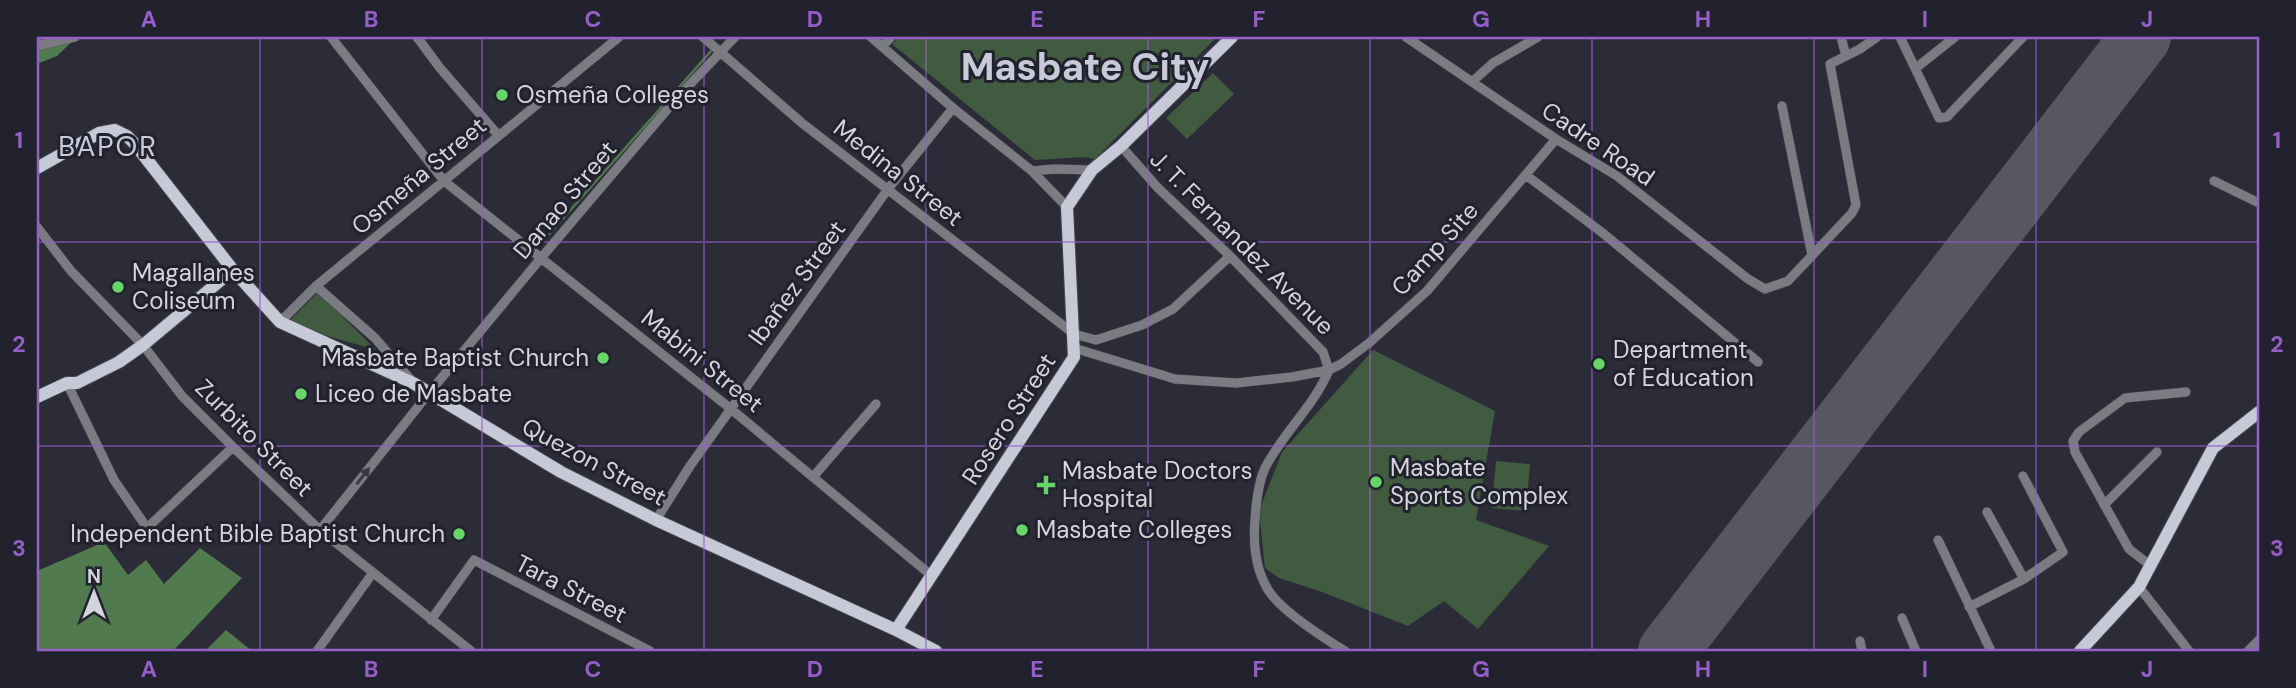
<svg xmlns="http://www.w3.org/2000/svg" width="2296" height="688" font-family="'DM Sans',sans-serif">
  <rect width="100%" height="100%" fill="#2b2c38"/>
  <path fill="#405b3f" d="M 899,37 L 1211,37 L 1214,40 L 1095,159 L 1084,157 L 1035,160 L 892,44 Z
    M 1213,73 L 1234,94 L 1187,139 L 1166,118 Z
    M 318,292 L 376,350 L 286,324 Z
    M 1373,350 L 1495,411 L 1476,520 L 1549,546 L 1478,629 L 1444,601 L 1408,626 L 1322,592 L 1279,578 L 1265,568 L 1259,511 L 1282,452 Z
    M 1496,461 L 1530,464 L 1526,511 L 1492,508 Z"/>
  <path fill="#517a4f" d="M 37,37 L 77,37 L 57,56 L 37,64 Z
    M 104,542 L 128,575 L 146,560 L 164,584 L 200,548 L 242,578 L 173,651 L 37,651 L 37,571 Z
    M 226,630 L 252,651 L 205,651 Z"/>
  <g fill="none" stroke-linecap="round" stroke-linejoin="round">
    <path stroke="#517a4f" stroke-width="2.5" d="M 543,241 L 712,50"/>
    <path stroke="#565762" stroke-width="60" d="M 1668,651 L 2141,37"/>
    <defs>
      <path id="minor" d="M 331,37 L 444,181 L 731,409 L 932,576
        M 417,37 L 440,68 L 498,135
        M 703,37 L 802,123 L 1074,334 L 1096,340 L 1142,325 L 1173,309 L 1230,256
        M 871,37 L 953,108 L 1032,171 L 1067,207
        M 1406,37 L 1556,139 L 1617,176 L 1748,279 L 1765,289 L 1788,281 L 1852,213 L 1856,205 L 1830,64 L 1860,49 L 1877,37
        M 1841,37 L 1846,56
        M 1900,37 L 1939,118 L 1947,117 L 2023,37
        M 37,46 L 75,37
        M 882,47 L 891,37
        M 1916,68 L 1955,37
        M 1473,81 L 1493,63 L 1538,37
        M 1782,106 L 1812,255
        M 1121,146 L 1158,188 L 1230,256 L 1323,352 L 1329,370
        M 1032,171 L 1054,169 L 1092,170
        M 1526,175 L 1604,234 L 1758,362
        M 2214,181 L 2259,203
        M 37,227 L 71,271 L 143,345 L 182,396 L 233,447 L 320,530 L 471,651
        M 316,286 L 375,338 L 411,380
        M 280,322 L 316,286 L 619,37
        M 1074,348 L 1175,379 L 1236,383 L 1292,377 L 1329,370 L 1341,364 L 1369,343 L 1427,291 L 1556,139
        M 1329,370 C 1314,406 1283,433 1265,468 C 1258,483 1256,504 1255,520 C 1253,544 1255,567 1267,588 C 1278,609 1324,638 1345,651
        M 67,383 L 114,480 L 147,528 L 233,447
        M 813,477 L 876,404
        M 2104,505 L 2157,452
        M 1987,512 L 2024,579
        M 656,520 L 690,466 L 888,189 L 953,108
        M 320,530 L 429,393 L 541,258 L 676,99 L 735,37
        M 1938,540 L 1991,651
        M 2151,566 L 2129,549 L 2075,452 L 2073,441 L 2079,432 L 2125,398 L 2186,392
        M 2139,587 L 2189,651
        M 1969,607 L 2024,579 L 2063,552 L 2023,476
        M 1902,618 L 1916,651
        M 431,620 L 474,560 L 650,651
        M 1860,641 L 1862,651
        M 317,651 L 372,574
        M 2248,651 L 2259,640"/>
      <path id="major" d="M 37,168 L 99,133 L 115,130 L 127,136 L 134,143 L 233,270 L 280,322 L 413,383 L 561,472 L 656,520 L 896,630 L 936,651
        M 37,397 L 67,383 L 77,383 L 119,362 L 143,345 L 233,270
        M 896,630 L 1074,357 L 1067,207 L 1092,170 L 1121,146 L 1232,37
        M 2080,651 L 2139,587 L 2213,448 L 2259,412"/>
    </defs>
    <use href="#minor" stroke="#464752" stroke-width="10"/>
    <use href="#major" stroke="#464752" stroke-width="14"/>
    <use href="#minor" stroke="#7b7b82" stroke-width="9"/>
    <use href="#major" stroke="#c8c9d7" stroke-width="12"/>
  </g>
  <defs><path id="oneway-solid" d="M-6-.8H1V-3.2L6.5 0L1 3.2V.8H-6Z" transform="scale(1.75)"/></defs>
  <use fill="#383843" href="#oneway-solid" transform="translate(363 476) rotate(-52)"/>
  <path fill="none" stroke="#965ec8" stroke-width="2" stroke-opacity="0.55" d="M 260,37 L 260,651M 482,37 L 482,651M 704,37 L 704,651M 926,37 L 926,651M 1148,37 L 1148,651M 1370,37 L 1370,651M 1592,37 L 1592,651M 1814,37 L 1814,651M 2036,37 L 2036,651M 37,242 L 2259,242M 37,446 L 2259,446"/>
  <g fill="#66d466" stroke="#22222e" stroke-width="2.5">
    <circle cx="502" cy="95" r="7"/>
    <circle cx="118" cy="287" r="7"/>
    <circle cx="603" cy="358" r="7"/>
    <circle cx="1599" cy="364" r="7"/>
    <circle cx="301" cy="394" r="7"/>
    <circle cx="1376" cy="482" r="7"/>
    <path d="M1042.5 474.5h7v7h7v7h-7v7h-7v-7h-7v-7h7z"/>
    <circle cx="1022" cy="530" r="7"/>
    <circle cx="459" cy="534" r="7"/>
  </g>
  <g text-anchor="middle" stroke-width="6" stroke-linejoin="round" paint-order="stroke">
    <g font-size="24" fill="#d4d4dd" stroke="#22222e" text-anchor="start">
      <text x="516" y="103">Osmeña Colleges</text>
      <text x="132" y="281">Magallanes<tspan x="132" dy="28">Coliseum</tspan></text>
      <text x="1613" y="358">Department<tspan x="1613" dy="28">of Education</tspan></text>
      <text x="589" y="366" text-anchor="end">Masbate Baptist Church</text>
      <text x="315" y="402">Liceo de Masbate</text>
      <text x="1390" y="476">Masbate<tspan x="1390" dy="28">Sports Complex</tspan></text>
      <text x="1062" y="479">Masbate Doctors<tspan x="1062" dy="28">Hospital</tspan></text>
      <text x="1036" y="538">Masbate Colleges</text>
      <text x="445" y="542" text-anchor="end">Independent Bible Baptist Church</text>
    </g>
    <g font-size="24" fill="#d4d4dd" stroke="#22222e">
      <text transform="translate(1598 144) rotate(34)" y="8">Cadre Road</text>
      <text transform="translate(898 173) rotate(38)" y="8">Medina Street</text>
      <text transform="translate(419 176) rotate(-40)" y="8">Osmeña Street</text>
      <text transform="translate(565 200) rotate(-50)" y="8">Danao Street</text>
      <text transform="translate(1242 243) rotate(45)" y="8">J. T. Fernandez Avenue</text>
      <text transform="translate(1435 249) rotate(-48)" y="8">Camp Site</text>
      <text transform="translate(797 283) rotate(-54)" y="8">Ibañez Street</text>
      <text transform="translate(702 361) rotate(39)" y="8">Mabini Street</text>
      <text transform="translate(1009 419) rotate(-57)" y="8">Rosero Street</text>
      <text transform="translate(254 438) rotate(45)" y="8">Zurbito Street</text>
      <text transform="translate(594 462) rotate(28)" y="8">Quezon Street</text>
      <text transform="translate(571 589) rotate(27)" y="8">Tara Street</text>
    </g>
    <g font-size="28" letter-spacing="2" fill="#c8c9d9" stroke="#22222e">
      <text x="108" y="156">BAPOR</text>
    </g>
    <g font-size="38" font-weight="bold" fill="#c8c9d9" stroke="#22222e">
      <text x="1085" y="80">Masbate City</text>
    </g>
  </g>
  <rect width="2296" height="688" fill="none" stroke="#22222e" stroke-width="77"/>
  <g transform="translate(94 593)" stroke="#22222e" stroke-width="5" paint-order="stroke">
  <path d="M0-5L12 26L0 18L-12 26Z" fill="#d4d4dd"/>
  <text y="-10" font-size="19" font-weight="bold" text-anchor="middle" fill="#d4d4dd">N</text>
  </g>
  <rect x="38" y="38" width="2220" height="612" fill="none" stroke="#965ec8" stroke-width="2.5"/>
  <g font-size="23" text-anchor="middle" font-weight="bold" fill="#965ec8">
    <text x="149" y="27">A</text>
    <text x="371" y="27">B</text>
    <text x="593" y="27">C</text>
    <text x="815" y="27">D</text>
    <text x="1037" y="27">E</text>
    <text x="1259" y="27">F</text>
    <text x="1481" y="27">G</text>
    <text x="1703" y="27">H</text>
    <text x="1925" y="27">I</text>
    <text x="2147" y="27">J</text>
    <text x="19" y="148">1</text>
    <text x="2277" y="148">1</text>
    <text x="19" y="352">2</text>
    <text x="2277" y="352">2</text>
    <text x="19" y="556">3</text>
    <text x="2277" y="556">3</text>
    <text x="149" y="677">A</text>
    <text x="371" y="677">B</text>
    <text x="593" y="677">C</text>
    <text x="815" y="677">D</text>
    <text x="1037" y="677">E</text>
    <text x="1259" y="677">F</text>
    <text x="1481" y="677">G</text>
    <text x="1703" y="677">H</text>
    <text x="1925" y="677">I</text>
    <text x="2147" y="677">J</text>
  </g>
</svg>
